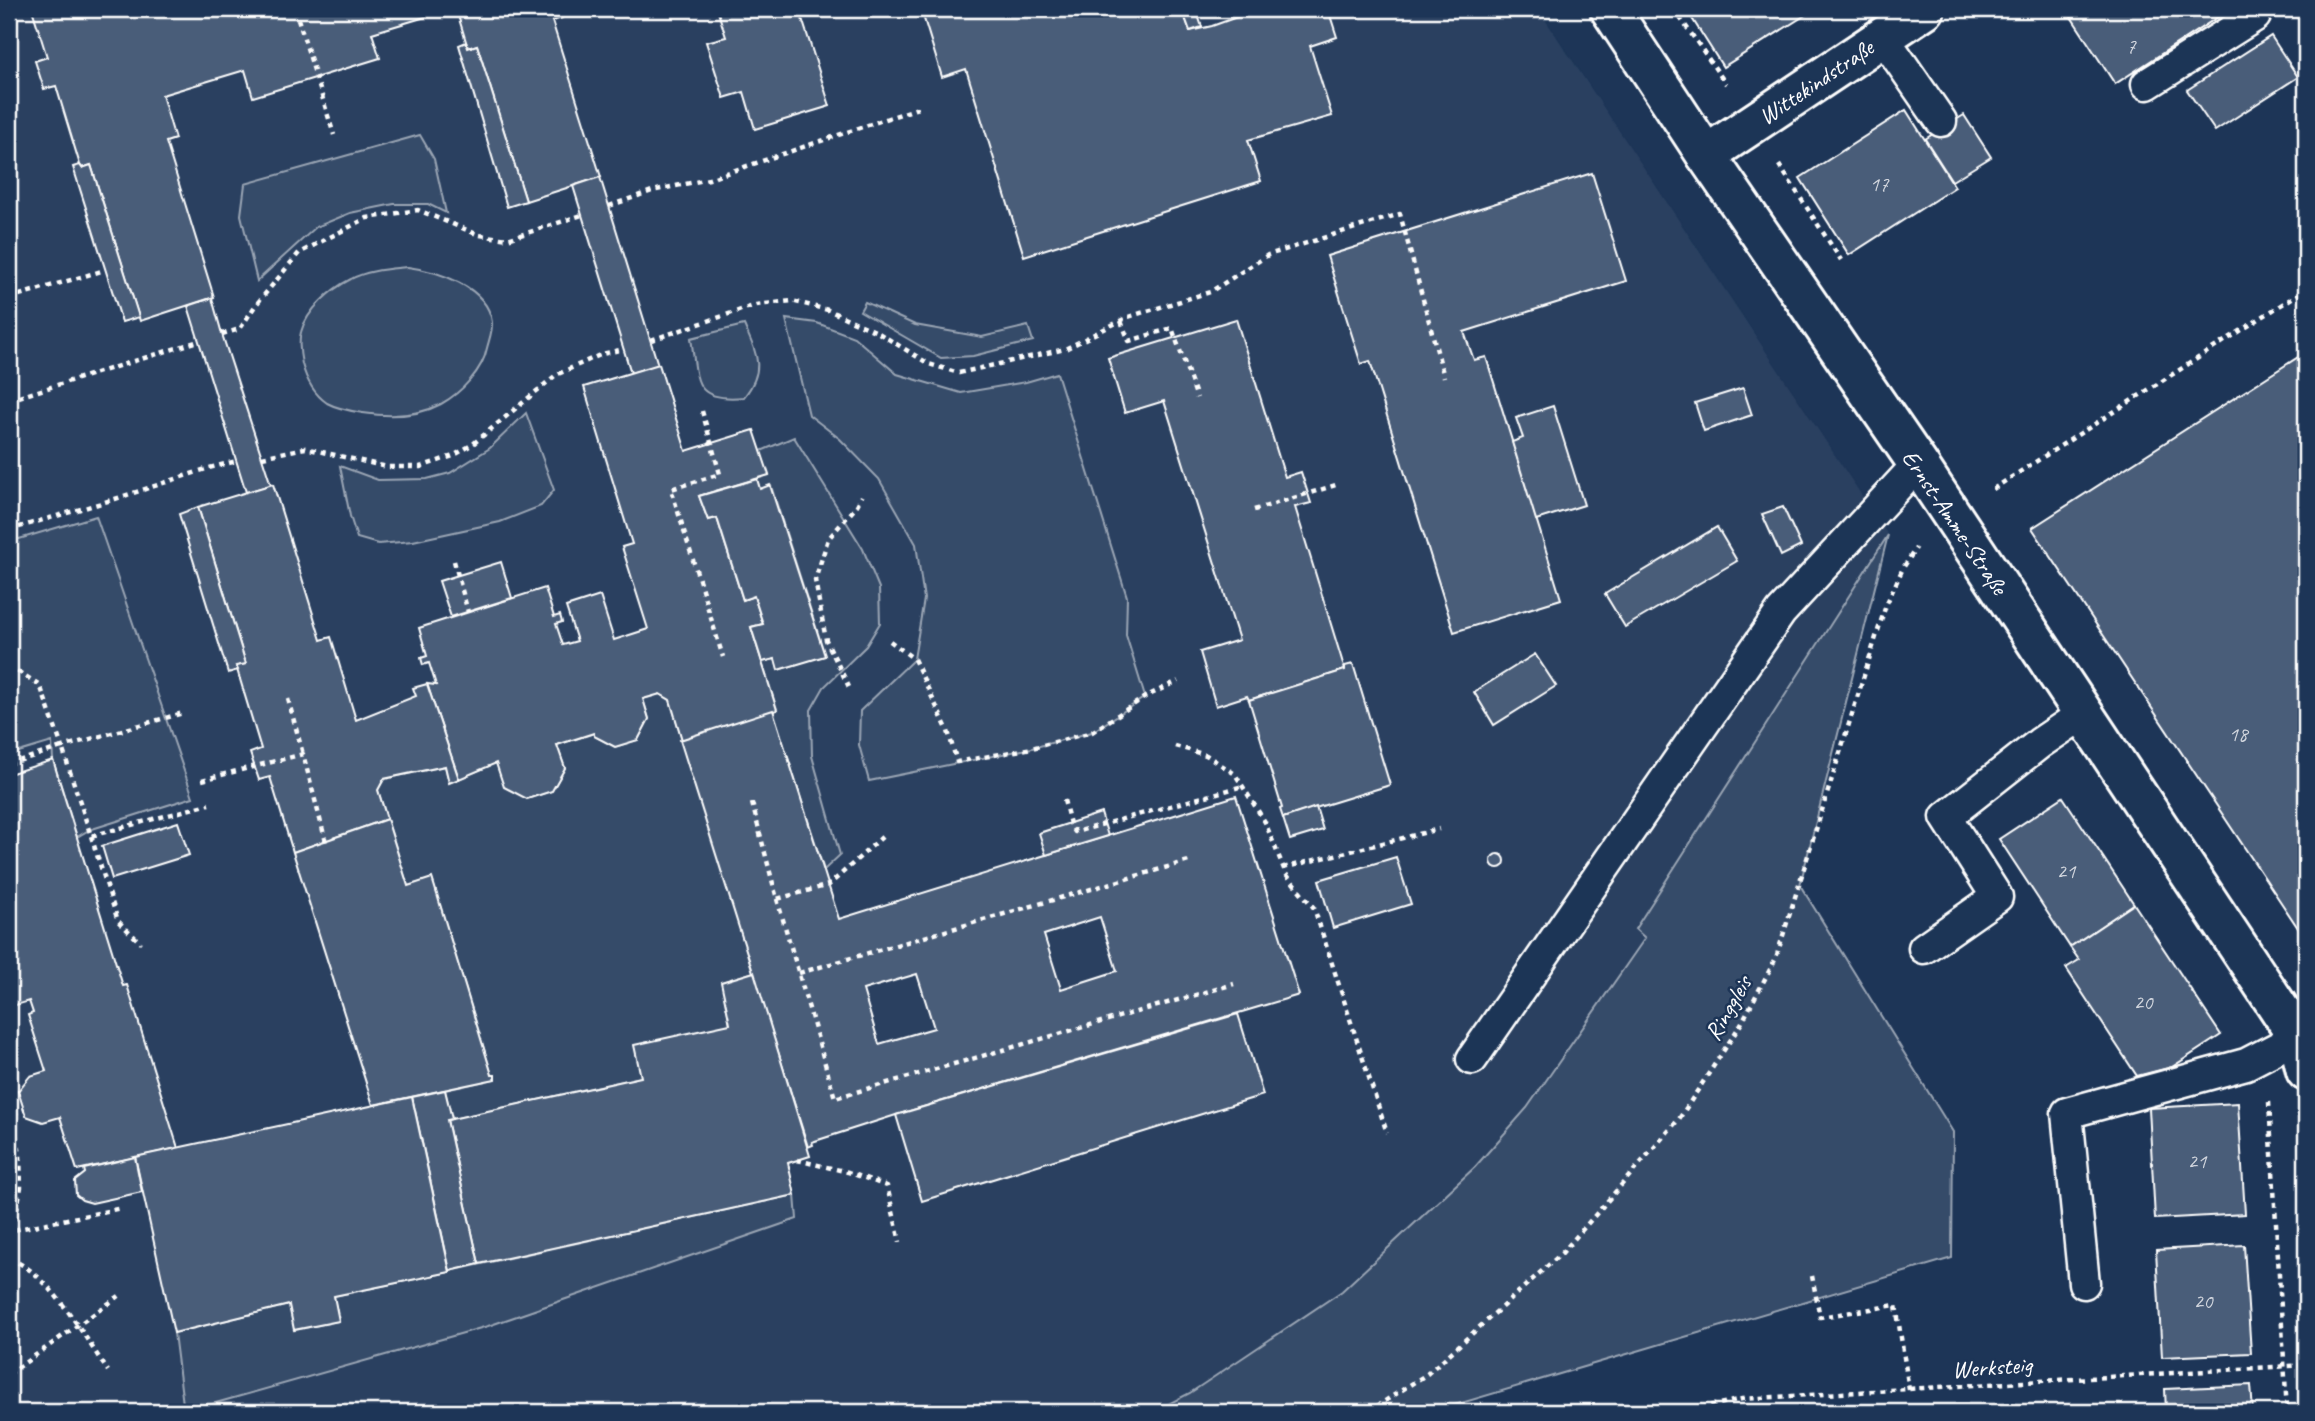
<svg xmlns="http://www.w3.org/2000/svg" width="2315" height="1421" font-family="Caveat,sans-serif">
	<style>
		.built { fill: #2a4161 }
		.green { fill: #364b69; stroke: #9aa5b4; stroke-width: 2 }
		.building { fill: #4a5d79; stroke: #fff; stroke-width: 2; fill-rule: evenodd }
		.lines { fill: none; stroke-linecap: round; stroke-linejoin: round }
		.service-casing { stroke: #fff; stroke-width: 35 }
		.minor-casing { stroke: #fff; stroke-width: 44 }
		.path { stroke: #fff; stroke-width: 4.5; stroke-dasharray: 5 5; stroke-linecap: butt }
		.service { stroke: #1d3557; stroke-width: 30 }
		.minor { stroke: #1d3557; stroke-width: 38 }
		.labels { text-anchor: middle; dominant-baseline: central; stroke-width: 5; stroke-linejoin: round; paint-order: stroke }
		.number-label { font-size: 21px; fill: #d2d6de }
		.street-label { font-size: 24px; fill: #fff; stroke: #1d3557 }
	</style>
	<rect width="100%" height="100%" fill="#1d3557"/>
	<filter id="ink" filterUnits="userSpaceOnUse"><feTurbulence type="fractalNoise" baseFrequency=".0143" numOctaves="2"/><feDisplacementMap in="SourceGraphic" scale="14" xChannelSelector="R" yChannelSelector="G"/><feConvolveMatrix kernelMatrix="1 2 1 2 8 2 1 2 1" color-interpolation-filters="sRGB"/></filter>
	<g filter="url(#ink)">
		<!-- built -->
		<path class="built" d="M9 9H1538L1888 535 1635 929 1645 937 1527 1108 1475 1167 1342 1291 1190 1393 1153 1412H9Z"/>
		<!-- green -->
		<g class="green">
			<path d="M420 135 434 159 446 213 428 204H394L350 213 316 227 257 281 241 215 245 184Z"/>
			<path d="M408 267C437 271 487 286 492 322 493 330 489 340 487 348 483 370 461 393 441 404 417 417 389 417 363 413 351 411 338 409 327 403 314 394 306 379 302 364 300 354 298 342 301 332 307 310 331 289 351 279 367 270 390 269 408 267Z"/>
			<path d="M865 302 915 325 982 337 1028 326 1033 341 973 356 941 358 860 311Z"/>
			<path d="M786 319 817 323 854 337 897 374 961 393 1026 382 1057 373 1127 597 1126 635 1145 697 1092 732 1032 748 869 781 859 745 860 711 914 659 924 599 916 544 879 479 840 439 809 415Z"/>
			<path d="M744 325C757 355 766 369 744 397 691 402 698 380 691 338Z"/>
			<path d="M526 413 554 490 541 506 500 522 413 541 378 544 357 538 350 516 340 466 378 480 427 479 450 473 490 448Z"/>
			<path d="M794 437 863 549 879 588 880 623 866 646 824 687 811 710 812 756 840 855 824 870 773 711 777 709 762 662 775 659 778 670 825 655 771 486 760 489 757 479 761 451Z"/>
			<path d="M96 516 193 797 89 830 77 837 53 760 52 742 9 755V542Z"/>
			<path d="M1888 535 1800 885 1953 1132 1952 1258 1431 1412H1153L1190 1393 1342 1291 1475 1167 1527 1108 1645 938 1635 929Z"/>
			<path d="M660 694 670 700 754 972 722 982 730 1024 641 1077 452 1119 445 1090 495 1079V1075H492L432 879 408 886 378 790 384 779 445 766 449 783 496 763 527 799 552 791 565 768 557 745 594 733V736L615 747 638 740 649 719 643 699Z"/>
			<path d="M795 1195 797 1219 488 1326 184 1412 174 1333 289 1305 295 1330 338 1321 334 1296 450 1272V1271Z"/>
		</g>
		<!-- building -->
		<g class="building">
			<path d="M32 9H452L372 33 380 58 253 97 245 70 162 95 175 139 166 142 214 297 140 321 91 165 82 168 80 165 56 86 44 89 35 61 47 57Z"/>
			<path d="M456 9H559L562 18 552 21 601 177 526 201 477 45 468 48Z"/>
			<path d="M717 9H799L830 106 755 129 744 92 724 98 706 42 726 37Z"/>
			<path d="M921 9H1182L1190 31 1212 26 1259 9H1328L1337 37 1310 46 1332 116 1248 140 1261 181 1024 256 966 69 942 77Z"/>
			<path d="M1182 9H1196L1202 27 1190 31Z"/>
			<path d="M1686 9H1815L1723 67Z"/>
			<path d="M2066 9H2230L2115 84Z"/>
			<path d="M2271 36 2298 77 2215 131 2187 90Z"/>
			<path d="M466 42 468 48 477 45 526 201 507 207 459 45Z"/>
			<path d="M1906 110 1955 187 1849 255 1800 178Z"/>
			<path d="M1964 115 1991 157 1952 181 1925 139Z"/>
			<path d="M80 165 82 168 91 165 139 317 122 322 73 167Z"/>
			<path d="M1592 173 1626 281 1464 332 1474 360 1486 357 1561 599 1454 632 1370 361 1361 364 1327 256Z"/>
			<path d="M600 177 658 365 631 373 573 186Z"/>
			<path d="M212 298 222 334 271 485 246 492 188 306Z"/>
			<path d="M1236 319 1285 477 1301 472 1311 503 1295 507 1345 670 1249 700 1247 696 1216 706 1200 652 1239 640 1164 401 1125 413 1108 358Z"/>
			<path d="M2306 352V940L2032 528Z"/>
			<path d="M659 364 686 451 754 430 769 475 699 496 708 520 717 518 743 600 754 596 763 624 751 627 777 710 682 740 670 700 660 694 643 699 649 719 638 740 615 747 594 736V733L557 745 565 768 552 791 527 799 504 787 496 763 459 779 427 684 436 685 429 663 423 665 421 658 427 656 419 628 545 588 554 617 560 615 562 622 556 624 563 645 577 641 566 607 600 596 614 640 648 629 622 547 632 544 584 387Z"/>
			<path d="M1743 388 1752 415 1704 431 1695 403Z"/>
			<path d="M1553 406 1584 505 1536 520 1512 442 1523 438 1516 418Z"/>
			<path d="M757 479 760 489 770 485 825 656 778 670 775 659 762 662 751 627 763 624 754 596 743 600 717 518 708 520 699 496Z"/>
			<path d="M273 484 321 640 331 637 356 720 416 696 413 688 427 684 459 779 449 783 445 766 384 779 378 790 387 819 293 852 270 777 259 780 250 753 261 749 236 666 246 664 198 507Z"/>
			<path d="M198 507 246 664 236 666 238 670 228 673 179 514Z"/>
			<path d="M1783 507 1801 546 1781 556 1762 514Z"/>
			<path d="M1717 527 1737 561 1625 627 1605 594Z"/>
			<path d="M501 562 512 598 451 617 439 581Z"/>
			<path d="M1535 654 1556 686 1494 725 1474 692Z"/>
			<path d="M1353 664 1390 785 1283 818 1280 809 1282 808 1249 700 1345 670V666Z"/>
			<path d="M773 710 839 919 1236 796 1299 995 896 1115 812 1142 813 1145 808 1147 680 740ZM1100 917 1117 971 1061 989 1044 935ZM917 974 934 1028 879 1044 863 990Z"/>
			<path d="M53 760 123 986 127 985 178 1148 77 1170 60 1117 43 1122 26 1116 18 1091 30 1076 46 1071 28 1015 33 1013 29 1001 9 1007V887L15 885 9 865V774Z"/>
			<path d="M2063 797 2134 904 2070 947 1999 839Z"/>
			<path d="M1316 807 1323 830 1290 840 1283 818Z"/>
			<path d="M1101 813 1108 836 1046 855 1039 833Z"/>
			<path d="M387 819 408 886 432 878 492 1075H495V1079L373 1105 293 852Z"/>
			<path d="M178 822 189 855 112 879 102 846Z"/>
			<circle cx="1498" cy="861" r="7"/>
			<path d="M1396 857 1411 904 1333 928 1319 880Z"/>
			<path d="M2134 904 2221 1035 2172 1067 2137 1076 2066 968 2079 960 2070 947Z"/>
			<path d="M754 972 810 1156 788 1163 795 1195 479 1264 447 1120 641 1077 634 1045 730 1024 721 982Z"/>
			<path d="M1238 1014 1263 1095 922 1201 896 1115Z"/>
			<path d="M445 1090 452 1119 447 1120 479 1264 450 1271 412 1097Z"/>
			<path d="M412 1097 450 1272 334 1296 339 1321 294 1330 289 1305 174 1333 135 1157Z"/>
			<path d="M2238 1103 2245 1214 2155 1219 2149 1108Z"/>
			<path d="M135 1157 142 1192 92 1203 82 1200 76 1195 75 1181 85 1173 84 1169Z"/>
			<path d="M2244 1245 2251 1353 2162 1357 2156 1250Z"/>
			<path d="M2251 1385 2253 1412H2166L2165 1389Z"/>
		</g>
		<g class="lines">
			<defs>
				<g id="service">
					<path d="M1883 37 1941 121"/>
					<path d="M2147 84 2255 16 2250 9"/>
					<path d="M1924 948 1997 897 1946 817 2040 743 2083 714"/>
					<path d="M1472 1059 1781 612 1918 464"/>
					<path d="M2084 1283 2067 1113 2246 1064 2298 1037"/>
				</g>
				<g id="minor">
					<path d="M1610 9 1706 155 1918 464 2298 1037 2306 1071"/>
					<path d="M1706 155 1925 9"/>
				</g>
			</defs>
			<!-- service casing -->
			<use href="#service" class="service-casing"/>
			<!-- minor casing -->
			<use href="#minor" class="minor-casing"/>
			<!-- path -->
			<g class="path">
				<path d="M295 9 334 135"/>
				<path d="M1674 9 1726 84"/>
				<path d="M1779 165 1841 260"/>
				<path d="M609 206 652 191 709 179 918 108"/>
				<path d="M9 298 105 270"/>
				<path d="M1121 321 1129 341 1172 328 1197 398"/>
				<path d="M222 334 240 329 255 306 299 253 367 218 418 210 479 235 508 239 582 215"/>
				<path d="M651 340 756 305 792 301 828 310 877 332 929 364 959 373 1065 349 1128 317 1210 292 1268 255 1400 214 1444 377"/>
				<path d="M9 400 199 341"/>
				<path d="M702 411 720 474 671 489 723 657"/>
				<path d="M262 457 305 448 387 467H420L453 456 473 444 556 375 602 354 624 349"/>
				<path d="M1993 489 2306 289"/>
				<path d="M1254 510 1336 485"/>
				<path d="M9 530 115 499 209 468 237 461"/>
				<path d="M454 561 468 612"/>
				<path d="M890 641 914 659 948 731 957 762 1032 748 1092 732 1145 697 1178 681"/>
				<path d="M9 666 40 685 62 747 183 713"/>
				<path d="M849 687 826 640 815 580 828 539 856 507 862 496"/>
				<path d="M288 699 303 754"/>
				<path d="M1175 746 1206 755 1235 774 1265 822 1286 874 1314 908 1387 1133"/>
				<path d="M9 764 62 747 91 836 209 804"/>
				<path d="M202 780 303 754 327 846"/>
				<path d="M1064 800 1070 824 1075 832 1243 786"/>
				<path d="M752 803 777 899 829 885 882 837"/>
				<path d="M91 836 118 921 141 943"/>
				<path d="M1283 868 1439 829"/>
				<path d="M777 899 835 1098 1234 984"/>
				<path d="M799 973 1192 860"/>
				<path d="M2269 1102 2287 1412"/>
				<path d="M797 1160 848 1172 887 1186 900 1242"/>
				<path d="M13 1230 21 1187 20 1154 11 1114 24 1110"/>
				<path d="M9 1248 13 1230 122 1208"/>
				<path d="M9 1259C48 1270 85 1338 108 1371"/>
				<path d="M1812 1276 1820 1317 1896 1305 1909 1390"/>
				<path d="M9 1374 122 1294"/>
				<path d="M1368 1412 1427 1374 1562 1253 1679 1119 1741 1024 1776 958 1886 605 1903 568 1916 548"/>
				<path d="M1681 1412 1742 1399 2306 1365"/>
			</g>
			<!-- service -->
			<use href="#service" class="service"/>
			<!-- minor -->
			<use href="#minor" class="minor"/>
		</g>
	</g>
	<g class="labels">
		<!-- number labels -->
		<g class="number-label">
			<text x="2131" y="46">7</text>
			<text x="1879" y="184">17</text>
			<text x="2238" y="734">18</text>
			<text x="2066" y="871">21</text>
			<text x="2143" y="1002">20</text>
			<text x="2197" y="1161">21</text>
			<text x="2203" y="1301">20</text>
		</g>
		<!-- street labels -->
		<g class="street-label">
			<text transform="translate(1816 82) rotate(-34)">Wittekindstraße</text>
			<text transform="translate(1955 522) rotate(56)">Ernst-Amme-Straße</text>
			<text transform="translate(1728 1008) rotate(-60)">Ringgleis</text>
			<text transform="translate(1992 1367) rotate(-4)">Werksteig</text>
		</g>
	</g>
	<!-- margin -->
	<rect width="2315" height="1421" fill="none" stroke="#1d3557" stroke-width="35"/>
	<rect x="18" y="18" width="2280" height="1386" fill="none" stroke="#fff" stroke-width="2.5" filter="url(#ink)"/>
</svg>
